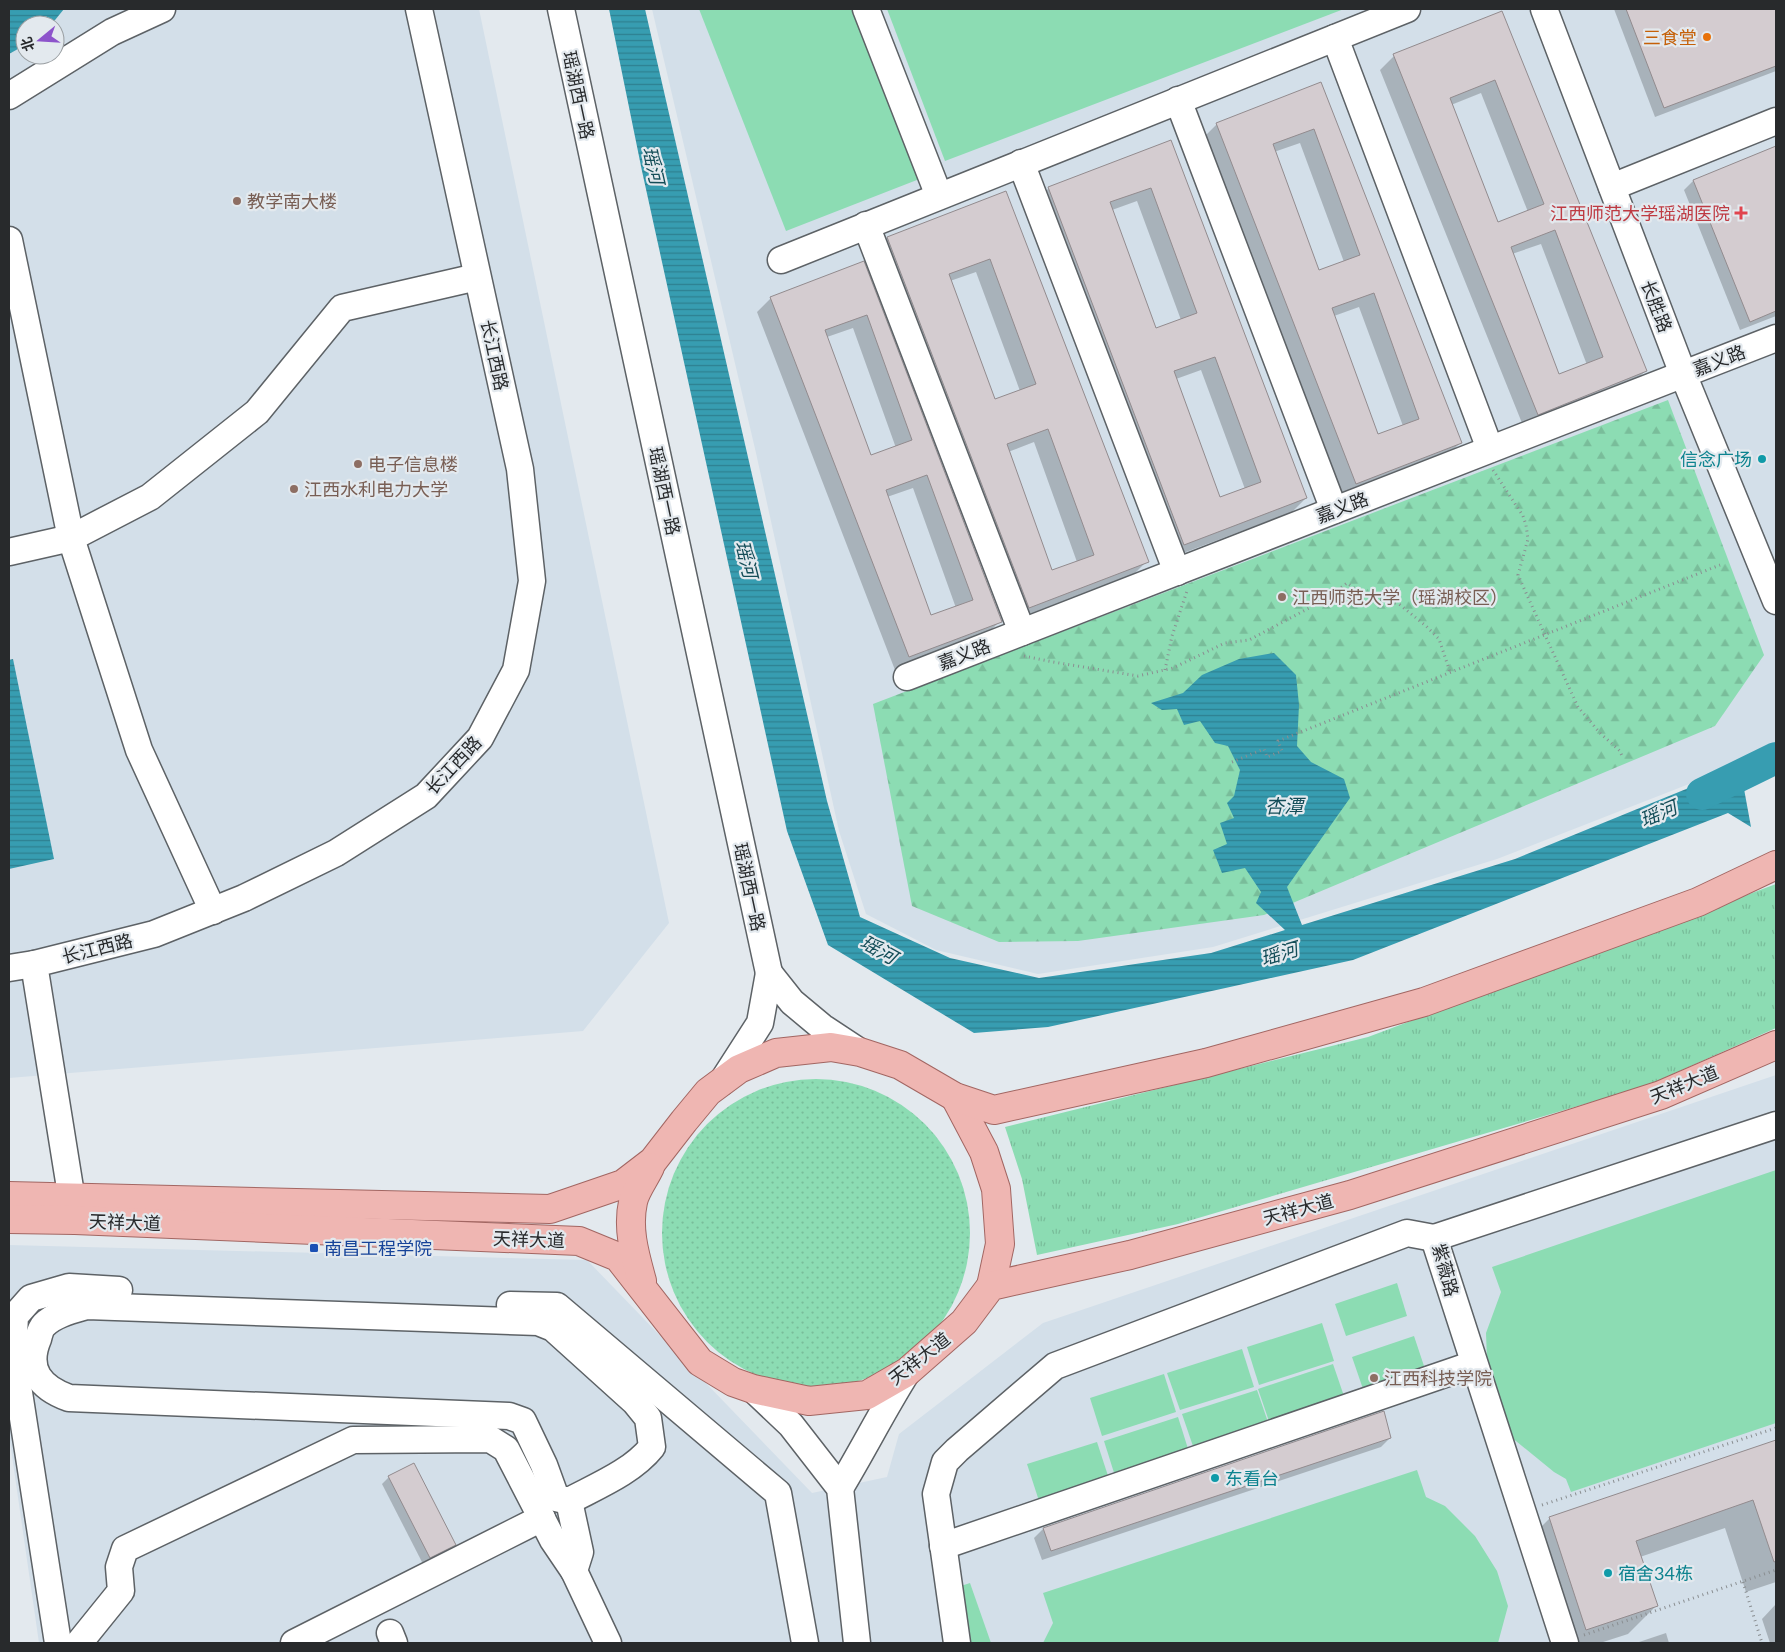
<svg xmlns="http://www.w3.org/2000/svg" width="1785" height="1652" font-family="Lato,'Noto Sans SC',sans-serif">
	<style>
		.built { fill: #d3dfe9; fill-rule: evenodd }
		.grass { fill: url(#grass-tufts) }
		.forest { fill: url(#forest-firs) }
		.park { fill: url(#park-dots) }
		.garden { fill: #8cdcb3 }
		.water { fill: url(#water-rules) }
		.shadow { fill: #0003; fill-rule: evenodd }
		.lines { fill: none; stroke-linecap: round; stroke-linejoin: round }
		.river { stroke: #379db1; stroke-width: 32 }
		.building { fill: #d4ccd0; stroke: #928b8e; fill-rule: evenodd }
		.minor-casing { stroke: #5d6266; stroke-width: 29 }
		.major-casing { stroke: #a26662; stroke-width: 30 }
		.path { stroke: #8a8e91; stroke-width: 3; stroke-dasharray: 1 4; stroke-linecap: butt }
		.minor { stroke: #fff; stroke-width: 26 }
		.major { stroke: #efb6b2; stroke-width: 28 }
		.food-dot { fill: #e8710a; stroke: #e3e9ee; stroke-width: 2 }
		.education-dot { fill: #8d6e63; stroke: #e3e9ee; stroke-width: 2 }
		.health-dot { fill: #e0444e; stroke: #e3e9ee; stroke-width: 2 }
		.culture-dot { fill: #0f9aa8; stroke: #e3e9ee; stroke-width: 2 }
		.transit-dot { fill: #1a4fb4; stroke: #e3e9ee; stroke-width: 2 }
		.labels { text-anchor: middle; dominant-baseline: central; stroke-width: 4.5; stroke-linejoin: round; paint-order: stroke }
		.food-label { font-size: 18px; fill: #c56008; stroke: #e3e9ee; text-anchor: end }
		.street-label { font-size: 18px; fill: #282a2c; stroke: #e3e9ee }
		.education-label { font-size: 18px; fill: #785e54; stroke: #e3e9ee; text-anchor: start }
		.health-label { font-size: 18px; fill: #be3a42; stroke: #e3e9ee; text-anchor: end }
		.culture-label { font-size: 18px; fill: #0d838f; stroke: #e3e9ee; text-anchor: start }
		.transit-label { font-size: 18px; fill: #164399; stroke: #e3e9ee; text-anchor: start }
		.water-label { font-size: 19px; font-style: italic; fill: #144d58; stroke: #e3e9ee }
	</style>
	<defs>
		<pattern id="grass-tufts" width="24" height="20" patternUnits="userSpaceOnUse" patternTransform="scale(1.25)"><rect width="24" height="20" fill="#8cdcb3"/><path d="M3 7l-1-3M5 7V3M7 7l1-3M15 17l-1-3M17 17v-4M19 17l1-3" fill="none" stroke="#79bd9a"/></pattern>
		<pattern id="forest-firs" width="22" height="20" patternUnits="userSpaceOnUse" patternTransform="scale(1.25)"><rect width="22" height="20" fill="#8cdcb3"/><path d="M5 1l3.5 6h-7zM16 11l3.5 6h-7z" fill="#79bd9a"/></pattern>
		<pattern id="park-dots" width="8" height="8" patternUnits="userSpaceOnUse" patternTransform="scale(1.25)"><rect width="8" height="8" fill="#8cdcb3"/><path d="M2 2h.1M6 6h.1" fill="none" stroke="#79bd9a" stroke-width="1.8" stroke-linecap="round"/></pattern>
		<pattern id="water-rules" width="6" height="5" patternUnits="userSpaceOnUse" patternTransform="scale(1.25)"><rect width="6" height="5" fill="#379db1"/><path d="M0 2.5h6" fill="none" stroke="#2e8090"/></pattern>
	</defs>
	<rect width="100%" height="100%" fill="#e3e9ee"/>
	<!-- built -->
	<g class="built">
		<path d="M9 9H479L669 923 583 1031 9 1078ZM25 25H55V55H25Z"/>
		<path d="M652 9H1776V742L1707 777 1497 859 1213 947 1038 974 936 950 866 914 839 831 756 453Z"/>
		<path d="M1776 1075V1643H39L9 1435V1245L587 1260 812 1493 887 1477 899 1434 1043 1323Z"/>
	</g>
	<!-- grass -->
	<path class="grass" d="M1776 884V1028L1646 1086 1178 1224 1037 1255 1022 1179 1005 1127 1368 1037Z"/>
	<!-- forest -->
	<path class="forest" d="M1668 400 1764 655 1715 726 1264 915 1078 941 999 942 912 906 873 704Z"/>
	<!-- park -->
	<circle class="park" cx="816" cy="1233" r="154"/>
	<!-- garden -->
	<g class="garden">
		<path d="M699 9H856L922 178 786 231Z"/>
		<path d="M887 9H1344L945 161Z"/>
		<path d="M1776 1170V1423L1571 1492 1566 1479 1554 1472 1511 1437 1487 1360 1486 1333 1501 1292 1492 1267Z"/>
		<path d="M1397 1283 1407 1316 1346 1336 1335 1304Z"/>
		<path d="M1322 1323 1334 1361 1259 1385 1247 1347Z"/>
		<path d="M1414 1336 1425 1369 1363 1389 1352 1357Z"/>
		<path d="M1242 1349 1254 1387 1180 1410 1167 1373Z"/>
		<path d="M1333 1364 1346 1402 1271 1427 1258 1389Z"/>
		<path d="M1164 1374 1176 1412 1102 1436 1090 1398Z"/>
		<path d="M1257 1390 1270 1428 1195 1452 1182 1414Z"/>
		<path d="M1178 1417 1190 1455 1116 1479 1104 1441Z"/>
		<path d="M1097 1442 1110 1482 1040 1504 1027 1464Z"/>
		<path d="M1417 1470 1426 1497 1445 1506 1475 1536 1497 1571 1508 1606 1498 1643H1043L1053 1623 1043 1593Z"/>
		<path d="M970 1583 991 1643H959L952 1589Z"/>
	</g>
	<!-- water -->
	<g class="water">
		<path d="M9 9H64L51 25H25V45L9 54Z"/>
		<path d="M609 9H645L827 801 860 917 950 958 1039 978 1211 953 1285 930 1256 903 1261 892 1245 868 1222 873 1213 850 1227 844 1220 823 1234 818 1227 803 1234 796 1240 770 1228 746 1215 743 1200 721 1184 725 1177 709 1162 710 1151 703 1183 693 1202 675 1239 659 1274 653 1296 675 1299 705 1297 746 1311 762 1344 779 1350 798 1287 887 1302 925 1515 859 1740 767 1751 827 1728 813 1353 960 1048 1027 974 1033 828 945 787 831 642 171Z"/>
		<path d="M13 659 54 859 9 869V660Z"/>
	</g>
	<!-- shadow -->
	<g class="shadow">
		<path d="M1614 9H1776V71L1655 117Z"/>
		<path d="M1501 12 1646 370 1632 385 1524 428 1380 70 1394 56ZM1481 93 1528 212 1498 223 1451 105ZM1541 244 1587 365 1559 376 1512 254Z"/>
		<path d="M1321 83 1460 443 1446 457 1342 497 1203 138 1217 124ZM1300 143 1344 262 1318 271 1274 152ZM1359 307 1403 426 1377 435 1334 316Z"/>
		<path d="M1170 142 1306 498 1292 512 1170 558 1035 202 1049 188ZM1137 201 1181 320 1155 330 1112 210ZM1201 370 1245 489 1219 499 1176 379Z"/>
		<path d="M1776 148V316L1740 330 1684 190 1693 181Z"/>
		<path d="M1005 193 1147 561 1133 575 1015 621 873 252 887 238ZM976 272 1020 391 994 401 950 281ZM1034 442 1077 562 1051 572 1008 452Z"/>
		<path d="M863 262 1000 621 986 635 895 670 757 312 771 298ZM853 328 896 448 870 457 827 337ZM913 488 956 608 930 617 887 497Z"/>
		<path d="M1390 1438 1381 1447 1042 1560 1034 1538 1043 1529Z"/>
		<path d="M1776 1442V1582L1746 1592 1725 1528 1640 1557 1656 1606 1628 1634 1600 1643H1554L1522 1546 1550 1518Z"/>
		<path d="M389 1477 454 1544 448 1551 423 1564 382 1484Z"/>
		<path d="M1776 1604V1643H1770L1762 1619Z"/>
		<path d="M1666 1633 1669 1643H1636Z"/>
	</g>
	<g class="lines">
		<!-- river -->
		<path class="river" d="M1702 794 1776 758"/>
	</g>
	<!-- building -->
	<g class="building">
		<path d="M1626 9H1776V66L1664 108Z"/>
		<path d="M1502 11 1647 371 1538 415 1393 54ZM1495 80 1544 204 1498 222 1450 98ZM1555 230 1603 357 1559 374 1511 247Z"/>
		<path d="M1321 82 1462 443 1356 484 1216 123ZM1314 129 1360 255 1319 270 1273 144ZM1374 293 1419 419 1378 434 1332 308Z"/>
		<path d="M1171 140 1307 498 1184 545 1048 187ZM1151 188 1197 313 1156 328 1110 202ZM1215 357 1261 482 1220 497 1174 371Z"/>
		<path d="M1776 146V311L1750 322 1693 180Z"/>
		<path d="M1006 191 1149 562 1029 608 887 237ZM990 259 1036 384 995 399 949 274ZM1048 429 1094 555 1052 570 1007 444Z"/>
		<path d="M864 261 1002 622 909 657 770 297ZM867 315 912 440 871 455 825 330ZM927 475 973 600 931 615 886 490Z"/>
		<path d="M1384 1411 1391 1438 1051 1551 1043 1528Z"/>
		<path d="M1776 1440V1561L1774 1562 1753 1500 1636 1541 1658 1606 1586 1630 1549 1517Z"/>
		<path d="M414 1463 456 1545 430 1558 388 1476Z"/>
	</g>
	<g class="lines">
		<defs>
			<g id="minor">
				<path d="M561 9 769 973"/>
				<path d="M866 9 939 196"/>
				<path d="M1544 9 1683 374 1776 601"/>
				<path d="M1335 38 1490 449"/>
				<path d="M9 96 112 32 162 9"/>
				<path d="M1178 100 1334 510"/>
				<path d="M1021 163 1177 572"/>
				<path d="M1612 187 1776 121"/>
				<path d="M866 225 1022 632"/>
				<path d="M9 240 71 538 139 750 213 911"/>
				<path d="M781 260 1407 9"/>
				<path d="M9 552 71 538 150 497 257 412 342 308 477 277"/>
				<path d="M907 677 1776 338"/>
				<path d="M9 968 34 964"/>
				<path d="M722 1082 760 1023 769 973 792 1002 822 1027 860 1052"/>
				<path d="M75 1219 34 964 154 934 244 898 336 853 426 796 480 738 516 670 532 581 520 469 419 9"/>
				<path d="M510 1305 557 1306 778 1493 805 1643"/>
				<path d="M87 1306 538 1322 553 1328 635 1402 648 1418 652 1447C632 1472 597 1486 569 1501L556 1498 544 1465 523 1421 509 1416 69 1398C41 1388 25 1370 38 1339 39 1335 41 1328 44 1325 55 1314 73 1310 87 1306Z"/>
				<path d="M753 1389 791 1425 840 1488 857 1643"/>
				<path d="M840 1488C863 1450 883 1410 907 1372"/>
				<path d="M569 1501 580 1552 574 1571 608 1643"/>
				<path d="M943 1546 1474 1364"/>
				<path d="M390 1633 394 1643"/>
				<path d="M58 1643 13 1354 15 1316 31 1298 69 1287 119 1290"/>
				<path d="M79 1643 121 1591 119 1567 125 1549 353 1440 490 1439 506 1449 553 1540 574 1571"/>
				<path d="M294 1643 542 1518"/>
				<path d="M957 1643 936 1494 945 1462 957 1450 1055 1366 1407 1233 1434 1238"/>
				<path d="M1565 1643 1434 1238 1776 1125"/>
			</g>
			<g id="major">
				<path d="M955 1097 984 1152 996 1189 1000 1244 991 1286"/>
				<path d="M9 1196 550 1209 623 1184 653 1161 684 1121 708 1092 739 1069 776 1053 831 1047 860 1052 900 1065 955 1097 994 1110 1206 1063 1424 1002 1698 902 1776 865"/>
				<path d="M9 1219 75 1220 579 1241 618 1257 700 1362 733 1382 753 1389 809 1401 867 1395 907 1372 964 1322 991 1286 1130 1255 1350 1195 1661 1095 1776 1045"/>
				<path d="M642 1281C635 1255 627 1229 633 1202 635 1191 645 1178 650 1167"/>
			</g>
		</defs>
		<!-- minor casing -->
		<use href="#minor" class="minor-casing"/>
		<!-- major casing -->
		<use href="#major" class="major-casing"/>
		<!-- path -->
		<g class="path">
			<path d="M1493 470 1523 516 1526 525 1528 539 1518 575 1545 635 1578 707 1600 733 1620 751 1622 756"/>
			<path d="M1024 656 1053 662 1138 676 1173 668 1225 643 1249 640 1326 599 1347 583 1365 596 1399 604 1426 626 1439 639 1450 672"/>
			<path d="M1165 670 1172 636 1187 591"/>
			<path d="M1232 762 1264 749 1267 757 1282 751 1278 741 1720 565"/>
			<path d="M1542 1505 1776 1428"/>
			<path d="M1743 1582 1762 1643"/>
			<path d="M1584 1635 1776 1570"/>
		</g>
		<!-- minor -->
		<use href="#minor" class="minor"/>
		<!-- major -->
		<use href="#major" class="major"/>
	</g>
	<!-- markers -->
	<circle class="food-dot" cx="1707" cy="37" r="5"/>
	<g class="education-dot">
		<circle cx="237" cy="201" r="5"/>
		<circle cx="358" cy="464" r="5"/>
		<circle cx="294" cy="489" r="5"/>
		<circle cx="1282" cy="597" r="5"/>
		<circle cx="1374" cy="1378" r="5"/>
	</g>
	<path class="health-dot" d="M1738.5 205.5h5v5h5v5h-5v5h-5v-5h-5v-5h5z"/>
	<g class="culture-dot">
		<circle cx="1762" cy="459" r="5"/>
		<circle cx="1215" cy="1478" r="5"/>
		<circle cx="1608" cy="1573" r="5"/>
	</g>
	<rect class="transit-dot" x="309" y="1243" width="10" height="10" rx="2.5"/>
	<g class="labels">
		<!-- food labels -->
		<g class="food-label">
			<text x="1697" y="37">三食堂</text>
		</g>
		<!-- street labels -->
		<g class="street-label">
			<text transform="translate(579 95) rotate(78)">瑶湖西一路</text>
			<text transform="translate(1657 306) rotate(69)">长胜路</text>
			<text transform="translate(495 355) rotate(78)">长江西路</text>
			<text transform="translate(1719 360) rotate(-21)">嘉义路</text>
			<text transform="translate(665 491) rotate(78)">瑶湖西一路</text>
			<text transform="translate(1342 507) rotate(-21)">嘉义路</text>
			<text transform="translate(964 654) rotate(-21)">嘉义路</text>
			<text transform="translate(453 765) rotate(-47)">长江西路</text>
			<text transform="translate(750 887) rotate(78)">瑶湖西一路</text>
			<text transform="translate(97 948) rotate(-14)">长江西路</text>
			<text transform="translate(1684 1084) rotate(-22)">天祥大道</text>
			<text transform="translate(1298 1209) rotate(-15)">天祥大道</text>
			<text transform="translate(125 1222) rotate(2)">天祥大道</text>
			<text transform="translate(529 1239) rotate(2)">天祥大道</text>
			<text transform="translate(1446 1270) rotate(75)">紫薇路</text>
			<text transform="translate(919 1358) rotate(-38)">天祥大道</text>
		</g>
		<!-- education labels -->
		<g class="education-label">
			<text x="247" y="201">教学南大楼</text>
			<text x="368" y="464">电子信息楼</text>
			<text x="304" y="489">江西水利电力大学</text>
			<text x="1292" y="597">江西师范大学（瑶湖校区）</text>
			<text x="1384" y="1378">江西科技学院</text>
		</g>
		<!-- health labels -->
		<g class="health-label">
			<text x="1730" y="213">江西师范大学瑶湖医院</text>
		</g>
		<!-- culture labels -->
		<g class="culture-label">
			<text x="1752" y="459" text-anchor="end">信念广场</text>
			<text x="1225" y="1478">东看台</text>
			<text x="1618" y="1573">宿舍34栋</text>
		</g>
		<!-- transit labels -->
		<g class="transit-label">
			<text x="324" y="1248">南昌工程学院</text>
		</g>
		<!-- water labels -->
		<g class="water-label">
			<text transform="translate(654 165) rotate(77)">瑶河</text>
			<text transform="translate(747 559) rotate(76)">瑶河</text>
			<text x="1284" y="805">杏潭</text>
			<text transform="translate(1658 813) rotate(-23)">瑶河</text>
			<text transform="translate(879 949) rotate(29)">瑶河</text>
			<text transform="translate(1279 953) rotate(-17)">瑶河</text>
		</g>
	</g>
	<!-- border -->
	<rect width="1785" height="1652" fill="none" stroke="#282a2c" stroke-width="20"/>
	<!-- north arrow -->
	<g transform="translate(40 40) rotate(252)"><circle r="24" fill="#e3e9ee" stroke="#989da0"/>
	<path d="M0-4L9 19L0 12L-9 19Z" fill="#8d54cb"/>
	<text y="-8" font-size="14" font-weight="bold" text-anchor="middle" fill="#282a2c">北</text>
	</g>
</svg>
